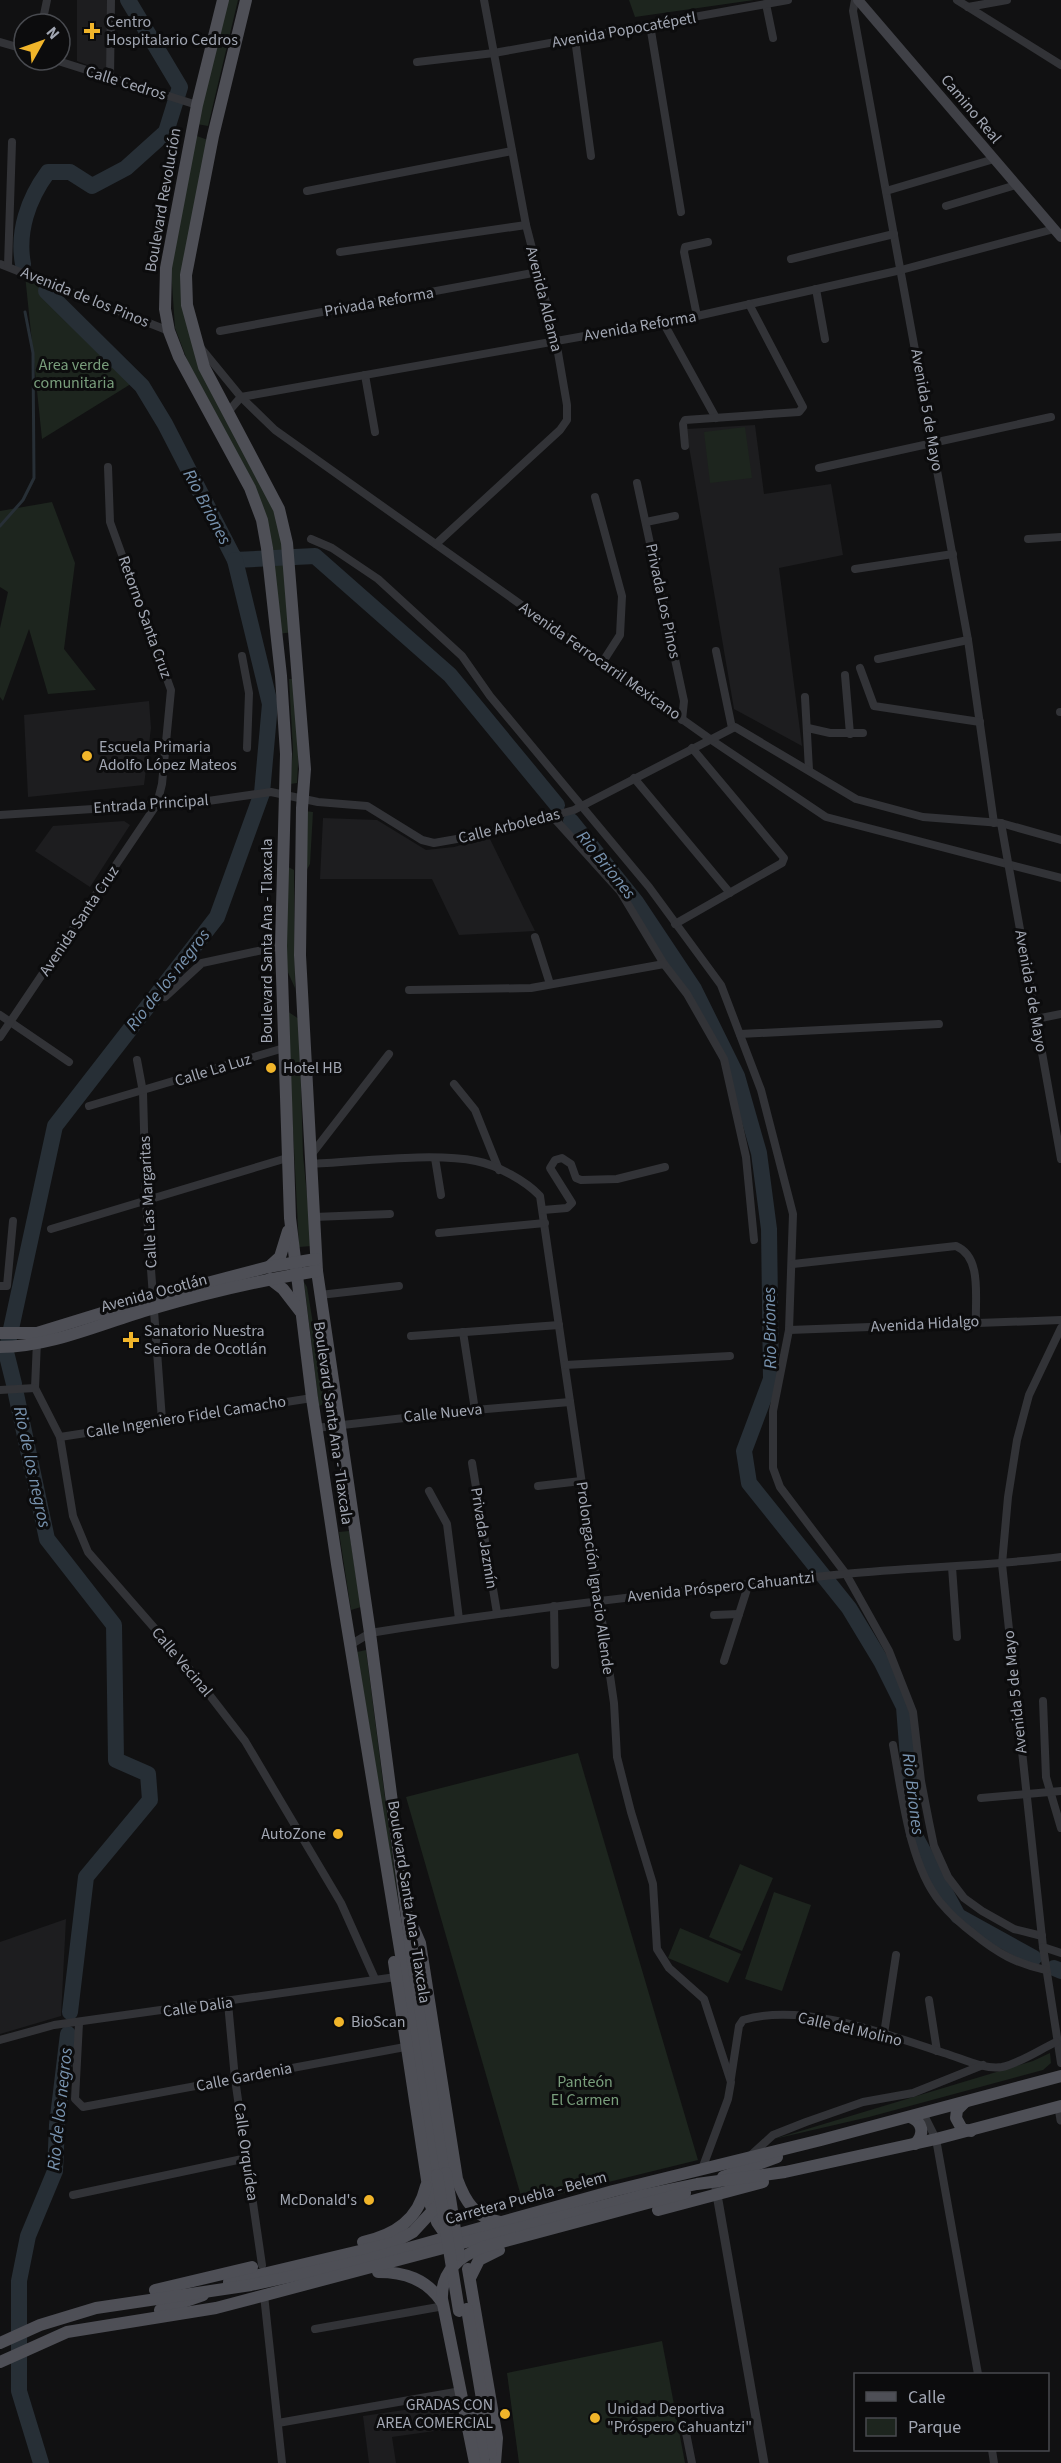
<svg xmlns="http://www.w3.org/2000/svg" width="1061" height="2463" font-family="'Source Sans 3',sans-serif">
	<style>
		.built { fill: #1d1d1f }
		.green { fill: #1d251e }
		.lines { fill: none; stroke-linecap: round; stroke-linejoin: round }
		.stream { stroke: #272f36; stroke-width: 3 }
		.river { stroke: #272f36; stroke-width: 16 }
		.minor { stroke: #323337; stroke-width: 8 }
		.tertiary { stroke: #323337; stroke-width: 9 }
		.secondary { stroke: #404147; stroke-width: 10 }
		.primary { stroke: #4e4f56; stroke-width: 12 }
		.primary-bridge { stroke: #4e4f56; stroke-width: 12 }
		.poi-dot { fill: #f1b52a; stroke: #0c0c0d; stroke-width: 2 }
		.labels { text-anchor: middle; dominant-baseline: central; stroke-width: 6; stroke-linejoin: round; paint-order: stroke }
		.poi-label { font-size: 16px; fill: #a2a7b3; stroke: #0c0c0d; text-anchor: start }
		.street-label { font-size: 16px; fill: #a2a7b3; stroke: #0c0c0d }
		.park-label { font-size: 16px; fill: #799e7c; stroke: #0c0c0d }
		.water-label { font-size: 18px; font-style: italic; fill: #7893af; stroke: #0c0c0d }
	</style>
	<rect width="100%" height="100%" fill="#111112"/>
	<!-- built -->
	<g class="built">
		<path d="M77 0H108V73L77 61Z"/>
		<path d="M755 425 764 494 831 484 843 555 779 568 802 746 734 709 686 429Z"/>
		<path d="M149 701 151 728 144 785 28 797 24 715Z"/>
		<path d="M323 818 377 820 426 850 454 847 489 837 535 931 459 935 432 879H320Z"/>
		<path d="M124 821 130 825 90 887 35 851 53 826Z"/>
		<path d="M66 1919 61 2016 0 2034V1942Z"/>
		<path d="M452 2403 456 2428 392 2437 396 2463H369L363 2416Z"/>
	</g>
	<!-- green -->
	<g class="green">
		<path d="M227 0H238L208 126 197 124Z"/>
		<path d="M629 0H754L635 17Z"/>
		<path d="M194 135 208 140 184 271 189 330 277 509 294 632 277 634 266 531 197 386 175 328 171 269Z"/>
		<path d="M25 275 33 278 134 382 42 439Z"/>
		<path d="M745 427 752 478 710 483 704 432Z"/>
		<path d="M52 502 75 563 64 649 96 690 48 694 29 629 3 701 0 697V628L8 592 0 587V511Z"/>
		<path d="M289 679H294L299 749 297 783 290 784 293 750Z"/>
		<path d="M305 811 313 812 310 864 304 875Z"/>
		<path d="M286 866 294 870 295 988 286 968Z"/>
		<path d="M287 1011 299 1019 303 1155 312 1246 299 1247Z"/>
		<path d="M304 1282 307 1287 326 1403 319 1406Z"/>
		<path d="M349 1531 361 1607 351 1610 339 1532Z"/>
		<path d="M366 1650 403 1938 357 1652Z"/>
		<path d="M578 1753 698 2160 523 2203 406 1797Z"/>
		<path d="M740 1864 773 1878 742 1951 709 1937Z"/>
		<path d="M774 1892 811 1905 782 1991 745 1979Z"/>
		<path d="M680 1928 741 1954 728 1983 668 1958Z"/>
		<path d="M1050 2053 1051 2063 1043 2070 869 2117 774 2139 1033 2061Z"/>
		<path d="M662 2341 685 2463H519L507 2373Z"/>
	</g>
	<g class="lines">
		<!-- stream -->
		<path class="stream" d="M0 526 23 500 34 478 33 353 25 312"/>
		<!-- river -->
		<g class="river">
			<path d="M23 264C17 232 28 199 48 172H70L92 186 126 168 166 132 180 87 128 0"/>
			<path d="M46 291 142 386 165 424 235 560 315 556 450 675 557 805"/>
			<path d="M571 821 636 902 694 989 737 1076 759 1153 769 1229 771 1379 744 1451 749 1483 849 1608 881 1661 904 1707 914 1834 958 1916 1034 1958"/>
			<path d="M14 1384 6 1352 55 1126 217 917 262 793 270 704 235 560"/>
			<path d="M16 1394 47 1539 114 1625 116 1760 148 1774 150 1800 86 1877 70 2012"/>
			<path d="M1054 1968 1061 1971"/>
			<path d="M41 2463 19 2391V2281L28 2236 55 2171 57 2125 68 2034"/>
		</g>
		<!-- minor -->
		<g class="minor">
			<path d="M855 0 853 11 968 640 994 823"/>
			<path d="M957 0 1061 65"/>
			<path d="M766 4 773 38"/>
			<path d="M968 7 1007 0"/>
			<path d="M42 24 47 0"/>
			<path d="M650 25 681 212"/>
			<path d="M575 39 591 156"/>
			<path d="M0 42 24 49"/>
			<path d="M55 60 197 105"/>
			<path d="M417 62 494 53 788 0"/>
			<path d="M110 79 111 0"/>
			<path d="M307 191 512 151"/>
			<path d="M886 191 994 159"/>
			<path d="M946 206 1016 185"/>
			<path d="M340 252 526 225"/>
			<path d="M791 259 894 234"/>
			<path d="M0 264 169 331"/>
			<path d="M8 266 12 142"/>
			<path d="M816 289 825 339"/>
			<path d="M697 316 684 252 685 247 708 242"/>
			<path d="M663 322 716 418"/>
			<path d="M220 331 538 272"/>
			<path d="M200 347 241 397 275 430 710 739 826 817 1061 878"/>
			<path d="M365 375 375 432"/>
			<path d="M227 413 241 397 697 316 901 270 1054 229"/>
			<path d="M685 446 683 424 685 420 799 412 803 407 749 304"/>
			<path d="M819 468 1051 417"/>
			<path d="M637 483 684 701 682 720"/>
			<path d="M595 497 622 596 620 635 602 663"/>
			<path d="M646 522 675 516"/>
			<path d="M311 539 332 548 378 579 462 656 490 696 649 887 721 985 761 1090 793 1214 789 1330 773 1411V1468L780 1487 846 1574 889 1651 913 1712 921 1781 929 1822 934 1846 948 1877 964 1898 982 1911 1014 1929 1042 1936"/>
			<path d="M1028 539 1061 537"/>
			<path d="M436 544 560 430 567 420V405L556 341 526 225 484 0"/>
			<path d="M855 569 953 554"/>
			<path d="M716 651 732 728"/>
			<path d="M242 656 249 693 247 748"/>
			<path d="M878 659 968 640"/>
			<path d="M860 668 874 706 980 722"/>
			<path d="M845 675 850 734"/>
			<path d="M805 697 809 770"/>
			<path d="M1060 712H1061"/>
			<path d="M808 728 830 733H863"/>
			<path d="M634 778 730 893"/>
			<path d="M0 815 201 802 271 792 318 802 367 806 422 840 434 843 485 834 574 810 735 727 856 799 923 817 1001 823 1061 840"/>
			<path d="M553 817 620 891 664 964 687 994 724 1059 746 1157 754 1240"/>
			<path d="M1001 823 1061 1159"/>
			<path d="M675 924 782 863 784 858 692 748"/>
			<path d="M535 937 550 984"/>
			<path d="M409 990 531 988 664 964"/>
			<path d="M165 997 202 963 281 946"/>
			<path d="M0 1015 69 1062"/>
			<path d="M1036 1019 1061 1014"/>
			<path d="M740 1034 939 1024"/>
			<path d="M0 1037 157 804 162 784 171 690 110 522 108 467"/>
			<path d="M137 1060 143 1092 146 1201 162 1420"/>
			<path d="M454 1084 475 1110 499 1170"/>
			<path d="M89 1106 284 1048"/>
			<path d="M311 1155 389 1054"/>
			<path d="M435 1158 441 1195"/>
			<path d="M310 1164C357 1162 432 1152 476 1161 497 1165 526 1181 540 1196L614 1703 617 1757 631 1812 653 1884 657 1949 669 1968 704 1999 731 2082 728 2099 702 2169"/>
			<path d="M543 1210 567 1208 572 1203 550 1168 555 1160 562 1158 571 1164 576 1178 581 1180 617 1179 665 1167"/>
			<path d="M314 1217 390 1214"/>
			<path d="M51 1229 287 1158"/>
			<path d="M439 1233 545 1223"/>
			<path d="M793 1264 956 1246C982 1257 975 1296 976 1321"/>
			<path d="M0 1286H7L13 1221"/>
			<path d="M320 1295 399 1286"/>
			<path d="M1061 1328 1029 1395 1017 1440 1008 1497 1002 1564 1043 1947 1061 2063"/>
			<path d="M789 1330 1061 1320"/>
			<path d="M463 1332 475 1410"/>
			<path d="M411 1336 559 1325"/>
			<path d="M37 1341 35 1388 60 1437 73 1516 88 1552 184 1662 245 1741 341 1903 375 1979"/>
			<path d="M565 1365 730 1356"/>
			<path d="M0 1390 35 1388"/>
			<path d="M316 1428 475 1410 570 1402"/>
			<path d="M60 1437 312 1398"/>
			<path d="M472 1463 497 1613"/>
			<path d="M538 1486 581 1481"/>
			<path d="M429 1491 447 1524 459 1619"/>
			<path d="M952 1567 957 1637"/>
			<path d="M554 1606 555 1665"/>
			<path d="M714 1615 739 1614"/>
			<path d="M350 1645 370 1633C527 1608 685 1590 844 1574 916 1567 989 1566 1061 1557"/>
			<path d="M724 1661 748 1586"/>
			<path d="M1043 1701 1046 1777 1061 1828"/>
			<path d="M893 1745C902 1793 909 1864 940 1902 950 1914 962 1925 974 1934 997 1953 1017 1964 1046 1970"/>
			<path d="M981 1798 1061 1791"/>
			<path d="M1043 1947 1061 1953"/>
			<path d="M929 2000 937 2051"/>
			<path d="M228 2003 235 2079 262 2265"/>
			<path d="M79 2023 75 2099 83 2107 405 2047"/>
			<path d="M884 2034 896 1955"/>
			<path d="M0 2040 54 2025 396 1977"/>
			<path d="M731 2078 739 2026 743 2020C804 2002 885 2034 944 2053 961 2058 984 2070 1002 2067 1020 2063 1039 2050 1056 2042"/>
			<path d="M923 2113 936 2139 978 2374"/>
			<path d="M750 2156 773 2135 806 2122 863 2102 913 2093 983 2065"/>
			<path d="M73 2195 247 2158"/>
			<path d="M264 2295 282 2463"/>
			<path d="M315 2329 444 2306"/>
			<path d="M278 2423 461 2391"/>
			<path d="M685 2428 692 2463"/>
			<path d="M992 2450 994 2463"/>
		</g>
		<!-- tertiary -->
		<g class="tertiary">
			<path d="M1059 2107 1061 2120"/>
			<path d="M716 2189 764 2463"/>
		</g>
		<!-- secondary -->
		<path class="secondary" d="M858 0 1061 237"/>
		<!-- primary -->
		<g class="primary">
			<path d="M223 0 197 105 166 268 165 309 169 331 179 357 250 488 262 520 267 548 281 676 286 754 281 946 290 1218 312 1398 337 1564 437 2175"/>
			<path d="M246 0 213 136 186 275 187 305 204 367 279 509 287 543 305 769 302 808 300 955 317 1271 370 1633 412 1956 446 2173"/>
			<path d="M269 1267 280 1257 288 1231"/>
			<path d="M270 1279 283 1289 300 1311"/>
			<path d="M0 1333H37L154 1297 268 1267 316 1259"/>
			<path d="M0 1347C51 1347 102 1323 151 1309 205 1293 261 1280 317 1271"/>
			<path d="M414 1929 420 1943 457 2179C465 2201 475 2218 500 2222"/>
			<path d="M394 1962 431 2206 437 2222 448 2238"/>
			<path d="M965 2102 957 2110 956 2118 962 2129 971 2131"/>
			<path d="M910 2117C923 2122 925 2134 915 2144"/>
			<path d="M723 2177 777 2157"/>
			<path d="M658 2210 763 2182"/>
			<path d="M363 2242C395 2235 418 2220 426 2186"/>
			<path d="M468 2269 497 2438 495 2463"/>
			<path d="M378 2272C405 2272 426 2279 442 2302"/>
			<path d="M471 2276 479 2260 499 2250"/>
			<path d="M229 2282 393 2243 413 2232 436 2207"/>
			<path d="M155 2290 252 2267"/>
			<path d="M467 2309 491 2453"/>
			<path d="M160 2310 203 2295"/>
			<path d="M0 2343 40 2325 96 2308 251 2285 366 2260 613 2191 821 2140 1061 2076"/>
			<path d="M0 2362 67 2332 216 2308 644 2195 697 2184 785 2172 936 2139 1061 2106"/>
			<path d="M475 2407 484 2463"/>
			<path d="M475 2463 442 2299C441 2272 458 2257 483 2247L685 2193"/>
		</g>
		<!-- primary-bridge -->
		<g class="primary-bridge">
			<path d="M446 2173 459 2255"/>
			<path d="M437 2175 459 2311"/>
		</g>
	</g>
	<!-- markers -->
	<g class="poi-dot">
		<path d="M89 22h6v6h6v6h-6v6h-6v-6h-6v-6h6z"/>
		<circle cx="87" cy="756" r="6"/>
		<circle cx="271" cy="1068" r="6"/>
		<path d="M128 1331h6v6h6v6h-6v6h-6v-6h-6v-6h6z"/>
		<circle cx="338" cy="1834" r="6"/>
		<circle cx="339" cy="2022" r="6"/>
		<circle cx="369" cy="2200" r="6"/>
		<circle cx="505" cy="2414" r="6"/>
		<circle cx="595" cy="2418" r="6"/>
	</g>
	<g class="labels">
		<!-- poi labels -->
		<g class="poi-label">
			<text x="106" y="22">Centro<tspan x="106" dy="18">Hospitalario Cedros</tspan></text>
			<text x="99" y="747">Escuela Primaria<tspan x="99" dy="18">Adolfo López Mateos</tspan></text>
			<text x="283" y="1068">Hotel HB</text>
			<text x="144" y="1331">Sanatorio Nuestra<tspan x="144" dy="18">Señora de Ocotlán</tspan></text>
			<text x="326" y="1834" text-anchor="end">AutoZone</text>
			<text x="351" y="2022">BioScan</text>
			<text x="357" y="2200" text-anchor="end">McDonald's</text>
			<text x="493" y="2405" text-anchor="end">GRADAS CON<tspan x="493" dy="18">AREA COMERCIAL</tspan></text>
			<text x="607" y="2409">Unidad Deportiva<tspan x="607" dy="18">"Próspero Cahuantzi"</tspan></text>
		</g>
		<!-- street labels -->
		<g class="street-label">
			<text transform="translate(624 30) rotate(-10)">Avenida Popocatépetl</text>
			<text transform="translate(126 83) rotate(17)">Calle Cedros</text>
			<text transform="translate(971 109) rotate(50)">Camino Real</text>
			<text transform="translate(163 200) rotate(-80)">Boulevard Revolución</text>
			<text transform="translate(85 297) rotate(22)">Avenida de los Pinos</text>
			<text transform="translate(544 299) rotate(76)">Avenida Aldama</text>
			<text transform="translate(379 302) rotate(-10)">Privada Reforma</text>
			<text transform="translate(640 326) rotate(-10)">Avenida Reforma</text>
			<text transform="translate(927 410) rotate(80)">Avenida 5 de Mayo</text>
			<text transform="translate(663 601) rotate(78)">Privada Los Pinos</text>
			<text transform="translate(145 617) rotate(70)">Retorno Santa Cruz</text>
			<text transform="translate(600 661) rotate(35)">Avenida Ferrocarril Mexicano</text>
			<text transform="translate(151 804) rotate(-4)">Entrada Principal</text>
			<text transform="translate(509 826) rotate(-14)">Calle Arboledas</text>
			<text transform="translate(79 921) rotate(-56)">Avenida Santa Cruz</text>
			<text transform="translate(267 941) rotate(-90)">Boulevard Santa Ana - Tlaxcala</text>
			<text transform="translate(1031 991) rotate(80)">Avenida 5 de Mayo</text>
			<text transform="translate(213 1070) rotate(-17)">Calle La Luz</text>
			<text transform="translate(148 1202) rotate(-93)">Calle Las Margaritas</text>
			<text transform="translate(154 1293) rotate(-15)">Avenida Ocotlán</text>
			<text transform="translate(925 1324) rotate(-3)">Avenida Hidalgo</text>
			<text transform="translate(443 1413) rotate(-6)">Calle Nueva</text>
			<text transform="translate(186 1417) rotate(-9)">Calle Ingeniero Fidel Camacho</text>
			<text transform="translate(333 1423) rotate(82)">Boulevard Santa Ana - Tlaxcala</text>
			<text transform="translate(484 1538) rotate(81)">Privada Jazmín</text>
			<text transform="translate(595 1578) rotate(82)">Prolongación Ignacio Allende</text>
			<text transform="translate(721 1587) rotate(-6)">Avenida Próspero Cahuantzi</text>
			<text transform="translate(182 1662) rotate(50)">Calle Vecinal</text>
			<text transform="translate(1015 1692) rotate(-96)">Avenida 5 de Mayo</text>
			<text transform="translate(409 1902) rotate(81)">Boulevard Santa Ana - Tlaxcala</text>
			<text transform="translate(198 2007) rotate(-8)">Calle Dalia</text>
			<text transform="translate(850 2029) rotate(13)">Calle del Molino</text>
			<text transform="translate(244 2077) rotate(-11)">Calle Gardenia</text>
			<text transform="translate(246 2152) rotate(82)">Calle Orquídea</text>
			<text transform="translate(526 2198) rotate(-15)">Carretera Puebla - Belem</text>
		</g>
		<!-- park labels -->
		<g class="park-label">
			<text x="74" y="365">Area verde<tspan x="74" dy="18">comunitaria</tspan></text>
			<text x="585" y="2082">Panteón<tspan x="585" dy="18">El Carmen</tspan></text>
		</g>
		<!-- water labels -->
		<g class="water-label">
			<text transform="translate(207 507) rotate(62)">Rio Briones</text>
			<text transform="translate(606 865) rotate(51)">Rio Briones</text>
			<text transform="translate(168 980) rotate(-52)">Rio de los negros</text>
			<text transform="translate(770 1328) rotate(-91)">Rio Briones</text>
			<text transform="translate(32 1467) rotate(78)">Rio de los negros</text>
			<text transform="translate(913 1794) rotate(83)">Rio Briones</text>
			<text transform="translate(60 2109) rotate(-84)">Rio de los negros</text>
		</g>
	</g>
	<!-- legend -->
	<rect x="854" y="2373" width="195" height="78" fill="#0c0c0d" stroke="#484a4f" stroke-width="1.5"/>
	<rect x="866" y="2392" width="30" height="9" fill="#4e4f56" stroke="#484a4f" stroke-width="1.5"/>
	<text x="908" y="2403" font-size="18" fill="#a2a7b3">Calle</text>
	<rect x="866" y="2418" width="30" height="18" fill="#1d251e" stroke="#484a4f" stroke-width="1.5"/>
	<text x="908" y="2433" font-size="18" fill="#a2a7b3">Parque</text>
	<!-- north arrow -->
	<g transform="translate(42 42) rotate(50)"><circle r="28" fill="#0c0c0d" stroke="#484a4f" stroke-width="1.5"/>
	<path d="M0-4.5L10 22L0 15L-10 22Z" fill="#f1b52a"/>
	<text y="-9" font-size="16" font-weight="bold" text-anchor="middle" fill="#a2a7b3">N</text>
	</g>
</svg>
